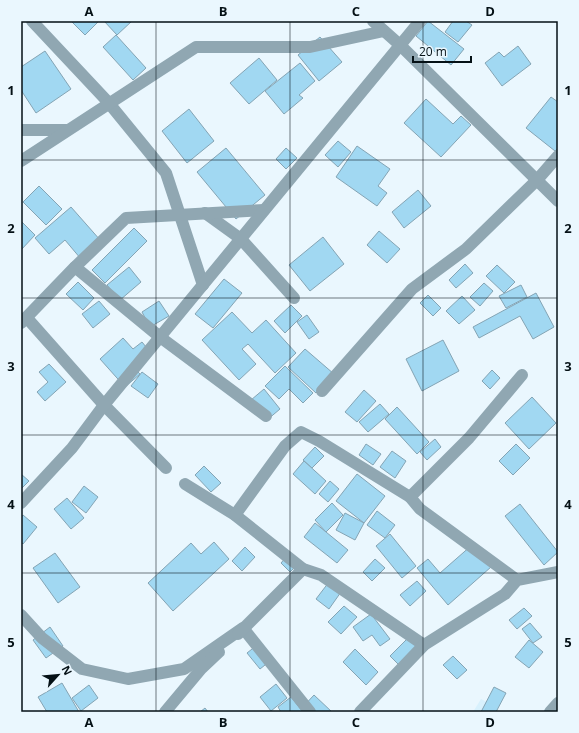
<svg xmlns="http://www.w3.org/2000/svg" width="579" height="733" font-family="'Open Sans',sans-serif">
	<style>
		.built { fill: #d8f1fd }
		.building { fill: #a1d8f2; stroke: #84a4b4 }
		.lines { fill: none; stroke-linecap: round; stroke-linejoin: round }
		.street { stroke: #90a7b2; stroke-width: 12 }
		.grid { fill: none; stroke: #051116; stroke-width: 1; stroke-opacity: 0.55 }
		.neatline { fill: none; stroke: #051116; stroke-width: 1.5 }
		.grid-label { font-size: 13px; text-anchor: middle; font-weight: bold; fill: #051116 }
	</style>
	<rect width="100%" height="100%" fill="#eaf7fe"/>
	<!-- built -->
	<path class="built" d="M481 699 495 706 491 712H473Z"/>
	<!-- building -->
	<g class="building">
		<path d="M71 21H99L85 35Z"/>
		<path d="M104 21H132L117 35Z"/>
		<path d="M428 21 464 49 451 65 416 36Z"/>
		<path d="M453 21H466L472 25 458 42 445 32Z"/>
		<path d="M116 35 146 68 133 80 103 47Z"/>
		<path d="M320 37 342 62 319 81 298 55Z"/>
		<path d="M518 46 531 64 502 86 485 63 499 52 504 57Z"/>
		<path d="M45 51 71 89 36 113 21 90V67Z"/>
		<path d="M259 58 277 80 249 104 230 83Z"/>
		<path d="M300 63 315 81 299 95 303 98 284 114 265 91Z"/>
		<path d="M551 97 558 102V148L555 151 526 128Z"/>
		<path d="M426 99 453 124 461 116 471 125 441 157 404 123Z"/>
		<path d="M189 109 214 141 187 163 162 131Z"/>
		<path d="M338 141 351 152 338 167 325 155Z"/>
		<path d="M357 146 390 169 378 186 387 193 377 206 336 177Z"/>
		<path d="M226 148 265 195 236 219 197 172Z"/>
		<path d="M286 148 297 158 286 169 276 159Z"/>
		<path d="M39 186 62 209 46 225 23 202Z"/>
		<path d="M418 190 431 206 404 228 392 212Z"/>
		<path d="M71 207 101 241 81 259 65 240 49 254 35 238Z"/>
		<path d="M21 221 35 235 21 250Z"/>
		<path d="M134 228 147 241 105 283 92 270Z"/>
		<path d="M379 231 400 249 387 263 367 245Z"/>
		<path d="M323 237 344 264 310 291 289 265Z"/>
		<path d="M465 264 473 273 456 288 449 280Z"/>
		<path d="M497 265 515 282 504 293 486 276Z"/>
		<path d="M129 267 141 282 120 300 107 285Z"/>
		<path d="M224 279 242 293 213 328 195 314Z"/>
		<path d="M78 282 94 298 83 310 66 294Z"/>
		<path d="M484 283 493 291 480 306 470 297Z"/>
		<path d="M521 285 527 297 506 308 499 296Z"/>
		<path d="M536 293 554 327 533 339 520 316 479 338 473 327Z"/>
		<path d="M428 295 441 308 433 316 420 303Z"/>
		<path d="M462 296 475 310 459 324 446 311Z"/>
		<path d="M99 301 110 314 93 328 82 314Z"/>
		<path d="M159 301 169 316 150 327 142 312Z"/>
		<path d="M291 305 302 316 285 333 274 321Z"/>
		<path d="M232 312 252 333 266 320 296 353 275 373 248 344 242 349 256 364 239 380 202 340Z"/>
		<path d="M307 315 319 332 309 339 297 322Z"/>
		<path d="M123 338 133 349 142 342 151 353 134 368 140 374 125 387 100 359Z"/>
		<path d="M443 340 459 371 422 391 406 359Z"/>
		<path d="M305 349 334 374 316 393 288 367Z"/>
		<path d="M49 364 66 382 45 401 37 392 48 382 39 372Z"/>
		<path d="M285 366 313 393 303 403 289 389 279 399 265 386Z"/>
		<path d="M492 370 500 378 490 389 482 381Z"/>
		<path d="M142 372 158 384 148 398 131 386Z"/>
		<path d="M264 389 280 409 267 420 251 400Z"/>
		<path d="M364 390 376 401 357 422 345 412Z"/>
		<path d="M532 397 556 423 529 449 505 423Z"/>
		<path d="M380 404 389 414 368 432 359 422Z"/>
		<path d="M397 407 429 442 417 454 385 419Z"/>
		<path d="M435 439 441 447 427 460 420 452Z"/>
		<path d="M366 444 381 454 373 465 359 455Z"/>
		<path d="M516 444 530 458 513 475 499 461Z"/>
		<path d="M315 447 324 456 312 468 303 460Z"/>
		<path d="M392 451 406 461 395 478 380 467Z"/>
		<path d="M304 461 326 481 315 494 293 474Z"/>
		<path d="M204 466 221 483 211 492 195 475Z"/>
		<path d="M21 474 29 481 21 489Z"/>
		<path d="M357 474 385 496 364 523 336 501Z"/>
		<path d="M330 481 339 489 328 502 319 494Z"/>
		<path d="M84 486 98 497 86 513 72 502Z"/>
		<path d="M67 498 84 518 71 529 54 509Z"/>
		<path d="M332 503 343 515 326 532 315 520Z"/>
		<path d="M520 504 558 552 544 565 505 516Z"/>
		<path d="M377 511 395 525 385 538 367 525Z"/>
		<path d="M345 513 364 523 355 540 336 530Z"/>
		<path d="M23 515 37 527 23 544 21 542V518Z"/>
		<path d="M315 523 348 550 337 563 304 537Z"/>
		<path d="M390 534 416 566 402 578 376 546Z"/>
		<path d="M214 542 229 559 173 611 148 583 191 543 201 554Z"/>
		<path d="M472 545 491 567 448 605 417 568 428 559 440 573Z"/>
		<path d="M245 547 255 557 242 571 232 561Z"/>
		<path d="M55 553 80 587 58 603 33 568Z"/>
		<path d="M288 555 298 564 290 572 281 563Z"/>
		<path d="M375 559 385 568 372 581 363 572Z"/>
		<path d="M417 581 426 591 410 606 400 595Z"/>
		<path d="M329 582 341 592 329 609 316 599Z"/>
		<path d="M344 606 357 617 341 634 328 622Z"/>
		<path d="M524 608 532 616 517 629 509 620Z"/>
		<path d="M371 614 390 639 380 646 372 635 363 641 353 627Z"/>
		<path d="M530 623 542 637 533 643 522 629Z"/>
		<path d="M50 627 63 646 46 658 33 640Z"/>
		<path d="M408 638 418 648 400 666 390 656Z"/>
		<path d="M529 640 543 652 529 668 515 657Z"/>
		<path d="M257 645 270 661 260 669 247 653Z"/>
		<path d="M355 649 378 672 366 685 343 662Z"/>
		<path d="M453 656 467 670 457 679 443 665Z"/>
		<path d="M62 683 79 712H47L38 697Z"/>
		<path d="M276 684 287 698 271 711 260 697Z"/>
		<path d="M89 685 98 698 81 711 72 698Z"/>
		<path d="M494 687 506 693 496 712H481Z"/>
		<path d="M314 695 332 712H304L301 709Z"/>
		<path d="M291 697 302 711 301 712H281L278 707Z"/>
		<path d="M205 708 208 712H200Z"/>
	</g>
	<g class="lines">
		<!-- street -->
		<g class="street">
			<path d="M32 21 108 102 166 173 203 285"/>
			<path d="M373 21 400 45 558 201"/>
			<path d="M21 130H67"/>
			<path d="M21 161 196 47H310L384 31"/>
			<path d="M205 213 241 239 294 298"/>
			<path d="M75 267 160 337 266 416"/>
			<path d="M27 318 104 405 166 468"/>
			<path d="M21 323 75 267 126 218 264 210"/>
			<path d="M322 391 412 289 466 249 537 180 558 156"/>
			<path d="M185 484 235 515 303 569 321 575 424 645"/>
			<path d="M410 497 469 438 522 375"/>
			<path d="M21 503 72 448 104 405 420 21"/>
			<path d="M235 515 285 446 301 432 319 441 410 497 420 509 517 580"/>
			<path d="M21 615 42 638 82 669 128 679 184 669 243 628 310 712"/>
			<path d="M238 634 303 569"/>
			<path d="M165 712 201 669 219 652"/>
			<path d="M360 712 424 645 505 594 517 580 558 572"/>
			<path d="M550 712 558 703"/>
		</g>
	</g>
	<!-- grid -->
	<path class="grid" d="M156 21V712M290 21V712M423 21V712M21 160H558M21 298H558M21 435H558M21 573H558"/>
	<!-- border -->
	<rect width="579" height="733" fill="none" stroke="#eaf7fe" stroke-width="44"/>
	<!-- north arrow -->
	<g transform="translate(58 675) rotate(63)" stroke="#eaf7fe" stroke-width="3" paint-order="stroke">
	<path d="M0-3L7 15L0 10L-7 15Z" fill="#051116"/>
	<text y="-6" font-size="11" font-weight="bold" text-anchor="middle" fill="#051116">N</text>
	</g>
	<!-- scale -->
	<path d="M413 56v6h58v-6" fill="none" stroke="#051116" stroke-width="2"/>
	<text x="419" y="56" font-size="12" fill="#051116" stroke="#eaf7fe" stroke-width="3" paint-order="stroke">20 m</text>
	<rect x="22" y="22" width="535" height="689" class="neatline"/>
	<g class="grid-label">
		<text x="89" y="16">A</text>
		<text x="223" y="16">B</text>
		<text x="356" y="16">C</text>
		<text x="490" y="16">D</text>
		<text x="11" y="95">1</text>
		<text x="568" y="95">1</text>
		<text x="11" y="233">2</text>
		<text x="568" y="233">2</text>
		<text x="11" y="371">3</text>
		<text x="568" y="371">3</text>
		<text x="11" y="509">4</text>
		<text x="568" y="509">4</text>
		<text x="11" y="647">5</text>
		<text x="568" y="647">5</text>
		<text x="89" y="727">A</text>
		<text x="223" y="727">B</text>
		<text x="356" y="727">C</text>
		<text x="490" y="727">D</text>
	</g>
</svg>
